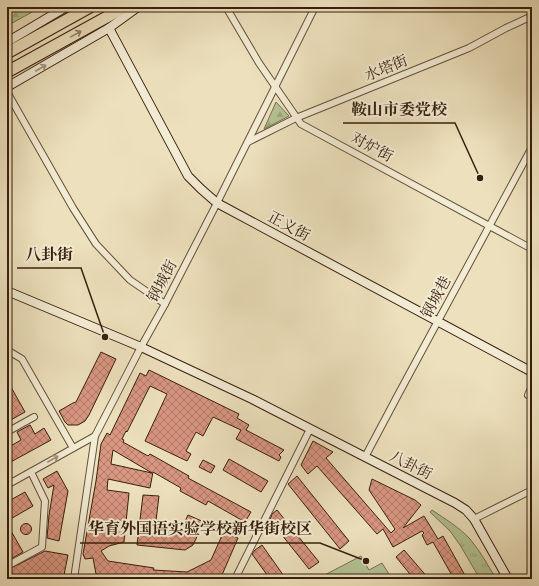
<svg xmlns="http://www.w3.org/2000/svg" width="539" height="586" font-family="Alegreya,'Noto Serif SC',serif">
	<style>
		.grass { fill: url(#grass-tufts); stroke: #767151 }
		.forest { fill: url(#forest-firs); stroke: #767151 }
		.green { fill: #b4c394; stroke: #767151 }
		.building { fill: url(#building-cross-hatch); stroke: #371f0e; fill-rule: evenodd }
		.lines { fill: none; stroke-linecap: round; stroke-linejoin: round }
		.street-casing { stroke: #64503a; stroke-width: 8 }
		.secondary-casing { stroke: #371f0e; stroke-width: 10 }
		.highway-casing { stroke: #371f0e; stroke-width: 13 }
		.street { stroke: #f3ecd4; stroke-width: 6 }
		.secondary { stroke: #f3ecd4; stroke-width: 8 }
		.highway { stroke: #ede1bd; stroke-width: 11 }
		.oneway { stroke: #928066 }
		.oneway2 { stroke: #9e907b }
		.labels { text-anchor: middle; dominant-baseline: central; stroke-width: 4; stroke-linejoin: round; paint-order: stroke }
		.street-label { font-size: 15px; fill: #371f0e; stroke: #f3ecd4 }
		.leader { fill: none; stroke: #371f0e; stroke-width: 1.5 }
		.callout-dot { fill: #371f0e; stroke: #f3ecd4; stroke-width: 1.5 }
		.callout-label { font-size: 16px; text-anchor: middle; font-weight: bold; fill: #371f0e; stroke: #f3ecd4; stroke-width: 4; stroke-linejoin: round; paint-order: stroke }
	</style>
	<defs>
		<pattern id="grass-tufts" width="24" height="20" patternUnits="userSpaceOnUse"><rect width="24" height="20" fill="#b4c394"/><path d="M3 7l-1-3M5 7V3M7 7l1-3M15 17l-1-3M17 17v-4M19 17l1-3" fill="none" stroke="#9ba77e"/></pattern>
		<pattern id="forest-firs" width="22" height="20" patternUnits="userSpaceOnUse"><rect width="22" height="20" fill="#b4c394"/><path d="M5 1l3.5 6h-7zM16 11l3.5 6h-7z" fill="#9ba77e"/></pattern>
		<pattern id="building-cross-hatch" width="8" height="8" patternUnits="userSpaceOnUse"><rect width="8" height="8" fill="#d99681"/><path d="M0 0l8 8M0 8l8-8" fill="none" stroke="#b17a68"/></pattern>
	</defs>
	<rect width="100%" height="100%" fill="#ede1bd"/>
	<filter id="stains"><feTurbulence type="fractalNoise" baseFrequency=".005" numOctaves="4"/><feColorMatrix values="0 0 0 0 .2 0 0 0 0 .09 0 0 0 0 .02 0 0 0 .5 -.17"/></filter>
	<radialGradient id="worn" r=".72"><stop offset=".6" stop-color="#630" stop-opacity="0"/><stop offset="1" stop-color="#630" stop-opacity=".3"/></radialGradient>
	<!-- grass -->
	<path class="grass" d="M432 510C445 519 459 527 470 539 480 551 488 565 496 579H480L460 545 450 531 430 512Z"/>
	<!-- forest -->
	<g class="forest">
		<path d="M7 7H41L7 26Z"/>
		<path d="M276 102 289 116 264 129Z"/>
	</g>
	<!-- green -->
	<path class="green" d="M361 556 369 570 382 563 392 579H317Z"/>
	<!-- building -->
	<g class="building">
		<path d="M101 352 116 359 89 415 85 421 78 425H68L65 422 59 411 73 403 76 402Z"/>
		<path d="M149 370 239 414 237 418 249 425 246 430 284 450 279 455 281 457 279 461 236 439 241 430 213 417 203 436 196 432 186 451 191 454 187 461 145 441 167 394 150 386 127 432 126 431 122 439 124 440 123 442 148 456 150 454 189 476 188 478 251 512 245 522 208 501 206 505 180 491 181 488 153 472 150 488 108 479 107 490 129 493 124 542 109 546 101 551 108 561 154 568 153 570 187 572 211 560 224 531 238 538 222 575 219 579H126L96 574 93 558 85 559 83 554 96 481 101 444 107 433 110 435 140 373 146 376ZM113 450 152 473 111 464Z"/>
		<path d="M7 380 25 412 9 421 7 417Z"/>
		<path d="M30 425 35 434 44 428 51 440 7 464V448L21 440 17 432Z"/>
		<path d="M313 441 333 452 326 458 391 533 395 529 369 490 372 479 415 500 421 505 403 528 424 516 438 539 443 536 467 579H454L433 542 427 545 422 535 424 533 422 531 393 547 383 529 377 534 317 466 308 474 301 465Z"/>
		<path d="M229 459 268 481 261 492 223 470Z"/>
		<path d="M203 460 215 466 211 473 199 467Z"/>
		<path d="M57 471 68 491 59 541 47 538 49 515 54 485 48 488 43 479Z"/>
		<path d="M297 476 349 541 340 549 288 484Z"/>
		<path d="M25 492 33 506 7 521V502Z"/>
		<path d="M143 495 159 496 155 529 180 532 188 515 204 522 193 545 185 550 137 545Z"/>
		<path d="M277 510 319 562 309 569 270 520 272 514Z"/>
		<circle cx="26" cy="529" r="5.5"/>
		<path d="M7 524 23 552 7 561Z"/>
		<path d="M262 545 286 579H270L252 554 255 550Z"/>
		<path d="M404 550 429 579H414L396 557Z"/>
		<path d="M45 551 68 555 64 575 57 579H7V570Z"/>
	</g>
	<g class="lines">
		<defs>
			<g id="street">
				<path d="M226 7 259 63 301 124 532 249"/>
				<path d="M7 92 73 208 96 244 130 280 165 304"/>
				<path d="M248 142 296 118 469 48 506 28 532 16"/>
				<path d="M7 350 22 359 73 448"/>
				<path d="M528 395 532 386"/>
				<path d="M7 432 34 417"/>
				<path d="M365 457 399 393 531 149"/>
				<path d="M7 485 95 436"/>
				<path d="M474 519 532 490"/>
				<path d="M7 566 42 547 45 501 31 472"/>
				<path d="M74 579 95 436 141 347 165 304 217 203 315 7"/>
				<path d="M235 579 310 429"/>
			</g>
			<g id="secondary">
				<path d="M109 28 188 176 201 189 217 203 532 372"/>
				<path d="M7 42 66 7"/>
				<path d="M7 87 109 28 138 7"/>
				<path d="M7 291 141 347 252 399 455 503 466 510 474 519 508 579"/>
			</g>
			<g id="highway">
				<path d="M7 53 90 7"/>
				<path d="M7 72 125 7"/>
			</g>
		</defs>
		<!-- street casing -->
		<use href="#street" class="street-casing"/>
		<!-- secondary casing -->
		<use href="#secondary" class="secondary-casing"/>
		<!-- highway casing -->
		<use href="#highway" class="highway-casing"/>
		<!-- street -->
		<use href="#street" class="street"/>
		<!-- secondary -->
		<use href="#secondary" class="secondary"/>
		<!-- highway -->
		<use href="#highway" class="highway"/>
	</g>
	<!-- one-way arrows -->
	<defs><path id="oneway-shaft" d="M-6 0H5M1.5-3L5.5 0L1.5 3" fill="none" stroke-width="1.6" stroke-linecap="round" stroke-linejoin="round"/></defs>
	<use class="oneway" href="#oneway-shaft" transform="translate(76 34) rotate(-29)"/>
	<g class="oneway2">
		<use href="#oneway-shaft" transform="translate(41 68) rotate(-30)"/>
		<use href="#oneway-shaft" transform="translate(53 459) rotate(-30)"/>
	</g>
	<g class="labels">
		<!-- street labels -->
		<g class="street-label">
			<text transform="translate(386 68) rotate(-22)">水塔街</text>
			<text transform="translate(372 147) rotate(28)">对炉街</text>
			<text transform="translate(289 226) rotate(28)">正义街</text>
			<text transform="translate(162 281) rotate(-62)">钢城街</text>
			<text transform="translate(436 297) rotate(-62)">钢城巷</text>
			<text transform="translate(411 465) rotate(27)">八卦街</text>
		</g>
	</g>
	<!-- callouts -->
	<path class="leader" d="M480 178L455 123H343M105 337L81 268H17M366 561L320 543H80"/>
	<g class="callout-dot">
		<circle cx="480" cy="178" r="4"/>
		<circle cx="105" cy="337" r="4"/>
		<circle cx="366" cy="561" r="4"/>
	</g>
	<g class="callout-label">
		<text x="399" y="115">鞍山市委党校</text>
		<text x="49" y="260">八卦街</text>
		<text x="200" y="534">华育外国语实验学校新华街校区</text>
	</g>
	<!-- margin -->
	<rect width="539" height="586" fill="none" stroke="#ede1bd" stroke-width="24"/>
	<rect x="8" y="8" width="523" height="570" fill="none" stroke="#371f0e" stroke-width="2"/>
	<rect x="12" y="12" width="515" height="562" fill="none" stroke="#371f0e"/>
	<rect width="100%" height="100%" filter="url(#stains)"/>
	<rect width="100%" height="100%" fill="url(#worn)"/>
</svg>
